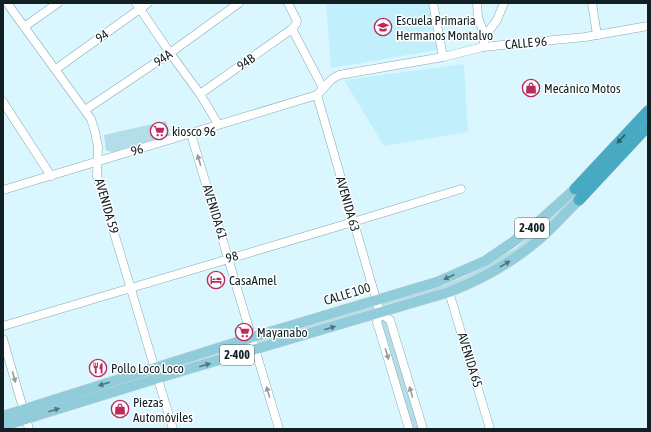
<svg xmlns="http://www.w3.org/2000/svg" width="651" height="432" font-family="'Asap Condensed',sans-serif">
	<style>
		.built { fill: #c1effc }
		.green { fill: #b2dde9 }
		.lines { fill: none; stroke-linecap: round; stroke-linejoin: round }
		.minor-casing { stroke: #86a9b2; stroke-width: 9 }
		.major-casing { stroke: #d9dbdc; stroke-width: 11 }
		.highway-casing { stroke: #d9dbdc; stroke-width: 12 }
		.minor { stroke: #fff; stroke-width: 8 }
		.major { stroke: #91ccda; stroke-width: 10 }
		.highway { stroke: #48aac2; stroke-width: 11 }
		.oneway { fill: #2a5e6b }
		.oneway2 { fill: #949b9c }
		.oneway3 { fill: #52767e }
		.labels { text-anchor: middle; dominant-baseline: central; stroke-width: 3; stroke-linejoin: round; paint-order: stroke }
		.shield { fill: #fff; stroke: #596365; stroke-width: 1 }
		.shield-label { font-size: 12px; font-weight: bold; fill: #122023 }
		.poi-label { font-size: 13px; fill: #122023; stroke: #fff; text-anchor: start }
		.street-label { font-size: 13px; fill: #122023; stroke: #fff }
	</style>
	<rect width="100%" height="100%" fill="#daf7ff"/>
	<!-- built -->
	<g class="built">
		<path d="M332 3H430L437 50 331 68 326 4Z"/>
		<path d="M464 64 468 132 384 146 344 80Z"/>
	</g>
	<!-- green -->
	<g class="green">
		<path d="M648 117V120L579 194 518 251 489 268 446 288 381 306 380 304 444 285 466 276 516 248 557 211Z"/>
		<path d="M166 121 170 135 112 152 106 150 104 135Z"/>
		<path d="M374 306 376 308 258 344 257 342Z"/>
		<path d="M382 317 387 321 420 429H412L380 322Z"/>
		<path d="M252 344V346L161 373 160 371Z"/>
	</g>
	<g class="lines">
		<defs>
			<g id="minor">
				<path d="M7 3 91 119 95 132 98 147 97 176 173 429"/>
				<path d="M136 3 170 53 200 94 218 124"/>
				<path d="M433 3 443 57"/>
				<path d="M477 3 478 18 485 36"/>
				<path d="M592 3 597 35"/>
				<path d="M24 27 58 3"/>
				<path d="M292 29 323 88"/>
				<path d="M483 47 485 36 497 20 504 3"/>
				<path d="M56 69 148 3"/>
				<path d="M200 94 292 29 296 24 297 21 288 3"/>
				<path d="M317 95 332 79 339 75 443 57 483 47 585 37 648 26"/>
				<path d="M317 95 380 313"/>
				<path d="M3 102 51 176"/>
				<path d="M85 110 170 53 239 3"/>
				<path d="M191 134 279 429"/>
				<path d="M3 190 317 95"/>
				<path d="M449 292 490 429"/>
				<path d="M3 326 353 222 461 189"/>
				<path d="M3 339 29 429"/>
				<path d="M409 429 377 322 380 313 390 320 423 429"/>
			</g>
			<g id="major">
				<path d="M3 416 253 337 437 282 485 261 513 242 536 224 575 189"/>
				<path d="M3 426 158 378 449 292C480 280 511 263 537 241 552 229 565 213 579 200"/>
			</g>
			<g id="highway">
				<path d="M575 189 648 111"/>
				<path d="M579 200 648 126"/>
			</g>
		</defs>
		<!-- minor casing -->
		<use href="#minor" class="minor-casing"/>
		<!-- major casing -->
		<use href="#major" class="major-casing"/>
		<!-- highway casing -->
		<use href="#highway" class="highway-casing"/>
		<!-- minor -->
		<use href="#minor" class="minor"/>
		<!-- major -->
		<use href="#major" class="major"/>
		<!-- highway -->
		<use href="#highway" class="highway"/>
	</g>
	<!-- one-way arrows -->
	<defs><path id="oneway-solid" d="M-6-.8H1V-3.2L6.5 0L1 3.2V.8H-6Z"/></defs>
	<use class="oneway" href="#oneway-solid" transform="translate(621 139) rotate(133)"/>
	<g class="oneway2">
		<use href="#oneway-solid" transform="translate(199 160) rotate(-107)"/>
		<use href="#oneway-solid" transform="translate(387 354) rotate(73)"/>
		<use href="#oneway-solid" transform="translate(14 377) rotate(74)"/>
		<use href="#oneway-solid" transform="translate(268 392) rotate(-107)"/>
		<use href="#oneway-solid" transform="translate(411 392) rotate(-107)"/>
	</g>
	<g class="oneway3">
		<use href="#oneway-solid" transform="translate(505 264) rotate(-30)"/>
		<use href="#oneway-solid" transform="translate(449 277) rotate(156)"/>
		<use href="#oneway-solid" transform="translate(330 328) rotate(-17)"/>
		<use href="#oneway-solid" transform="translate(205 365) rotate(-16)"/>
		<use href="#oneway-solid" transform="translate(104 384) rotate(163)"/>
		<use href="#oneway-solid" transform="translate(54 410) rotate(-17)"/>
	</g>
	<!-- icons -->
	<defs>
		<symbol id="school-ring" viewBox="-11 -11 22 22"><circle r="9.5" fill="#fff" stroke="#ba2b5b" stroke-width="1.5"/><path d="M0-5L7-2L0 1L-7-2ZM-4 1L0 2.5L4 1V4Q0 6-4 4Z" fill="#ba2b5b"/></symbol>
		<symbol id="shop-ring" viewBox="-11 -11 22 22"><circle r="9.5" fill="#fff" stroke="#ba2b5b" stroke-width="1.5"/><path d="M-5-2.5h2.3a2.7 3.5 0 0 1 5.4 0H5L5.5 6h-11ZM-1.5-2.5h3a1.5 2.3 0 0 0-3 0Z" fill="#ba2b5b"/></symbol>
		<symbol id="supermarket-ring" viewBox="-11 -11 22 22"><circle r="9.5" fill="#fff" stroke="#ba2b5b" stroke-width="1.5"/><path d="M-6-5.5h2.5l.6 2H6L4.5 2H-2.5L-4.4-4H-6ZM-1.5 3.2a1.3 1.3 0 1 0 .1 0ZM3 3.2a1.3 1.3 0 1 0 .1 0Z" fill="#ba2b5b"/></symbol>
		<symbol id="hotel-ring" viewBox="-11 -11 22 22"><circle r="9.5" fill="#fff" stroke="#ba2b5b" stroke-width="1.5"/><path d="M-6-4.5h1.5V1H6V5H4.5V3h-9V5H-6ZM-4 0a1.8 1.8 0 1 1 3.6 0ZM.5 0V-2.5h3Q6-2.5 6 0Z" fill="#ba2b5b"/></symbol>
		<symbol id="restaurant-ring" viewBox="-11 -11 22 22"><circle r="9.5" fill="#fff" stroke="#ba2b5b" stroke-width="1.5"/><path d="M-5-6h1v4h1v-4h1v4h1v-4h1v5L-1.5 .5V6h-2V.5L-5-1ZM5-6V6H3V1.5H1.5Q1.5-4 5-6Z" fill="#ba2b5b"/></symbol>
	</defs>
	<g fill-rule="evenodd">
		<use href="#school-ring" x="373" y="17" width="20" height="20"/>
		<use href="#shop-ring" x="521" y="78" width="20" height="20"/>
		<use href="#supermarket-ring" x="149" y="121" width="20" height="20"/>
		<use href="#hotel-ring" x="206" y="270" width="20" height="20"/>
		<use href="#supermarket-ring" x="234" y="322" width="20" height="20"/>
		<use href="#restaurant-ring" x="88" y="358" width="20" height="20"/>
		<use href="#shop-ring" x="110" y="399" width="20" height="20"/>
	</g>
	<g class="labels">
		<!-- shield labels -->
		<g class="shield">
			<rect x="515" y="218" width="34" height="20" rx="3"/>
			<rect x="220" y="345" width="34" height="20" rx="3"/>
		</g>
		<g class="shield-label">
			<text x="532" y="228">2-400</text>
			<text x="237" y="355">2-400</text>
		</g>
		<!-- poi labels -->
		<g class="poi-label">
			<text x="396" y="20">Escuela Primaria<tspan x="396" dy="15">Hermanos Montalvo</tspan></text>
			<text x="544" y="88">Mecánico Motos</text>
			<text x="172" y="131">kiosco 96</text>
			<text x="229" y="280">CasaAmel</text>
			<text x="257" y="332">Mayanabo</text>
			<text x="111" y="368">Pollo Loco Loco</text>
			<text x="133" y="402">Piezas<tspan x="133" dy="15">Automóviles</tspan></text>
		</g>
		<!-- street labels -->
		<g class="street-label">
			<text transform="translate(102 36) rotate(-36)">94</text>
			<text transform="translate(526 43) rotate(-5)">CALLE 96</text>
			<text transform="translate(163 58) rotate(-34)">94A</text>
			<text transform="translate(246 62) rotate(-35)">94B</text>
			<text transform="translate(137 150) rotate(-17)">96</text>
			<text transform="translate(348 204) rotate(74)">AVENIDA 63</text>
			<text transform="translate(107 206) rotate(74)">AVENIDA 59</text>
			<text transform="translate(215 212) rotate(73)">AVENIDA 61</text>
			<text transform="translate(232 257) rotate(-16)">98</text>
			<text transform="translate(347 294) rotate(-17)">CALLE 100</text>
			<text transform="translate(470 360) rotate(73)">AVENIDA 65</text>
		</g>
	</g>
	<!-- border -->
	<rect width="651" height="432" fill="none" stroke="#122023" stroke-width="8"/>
</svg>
